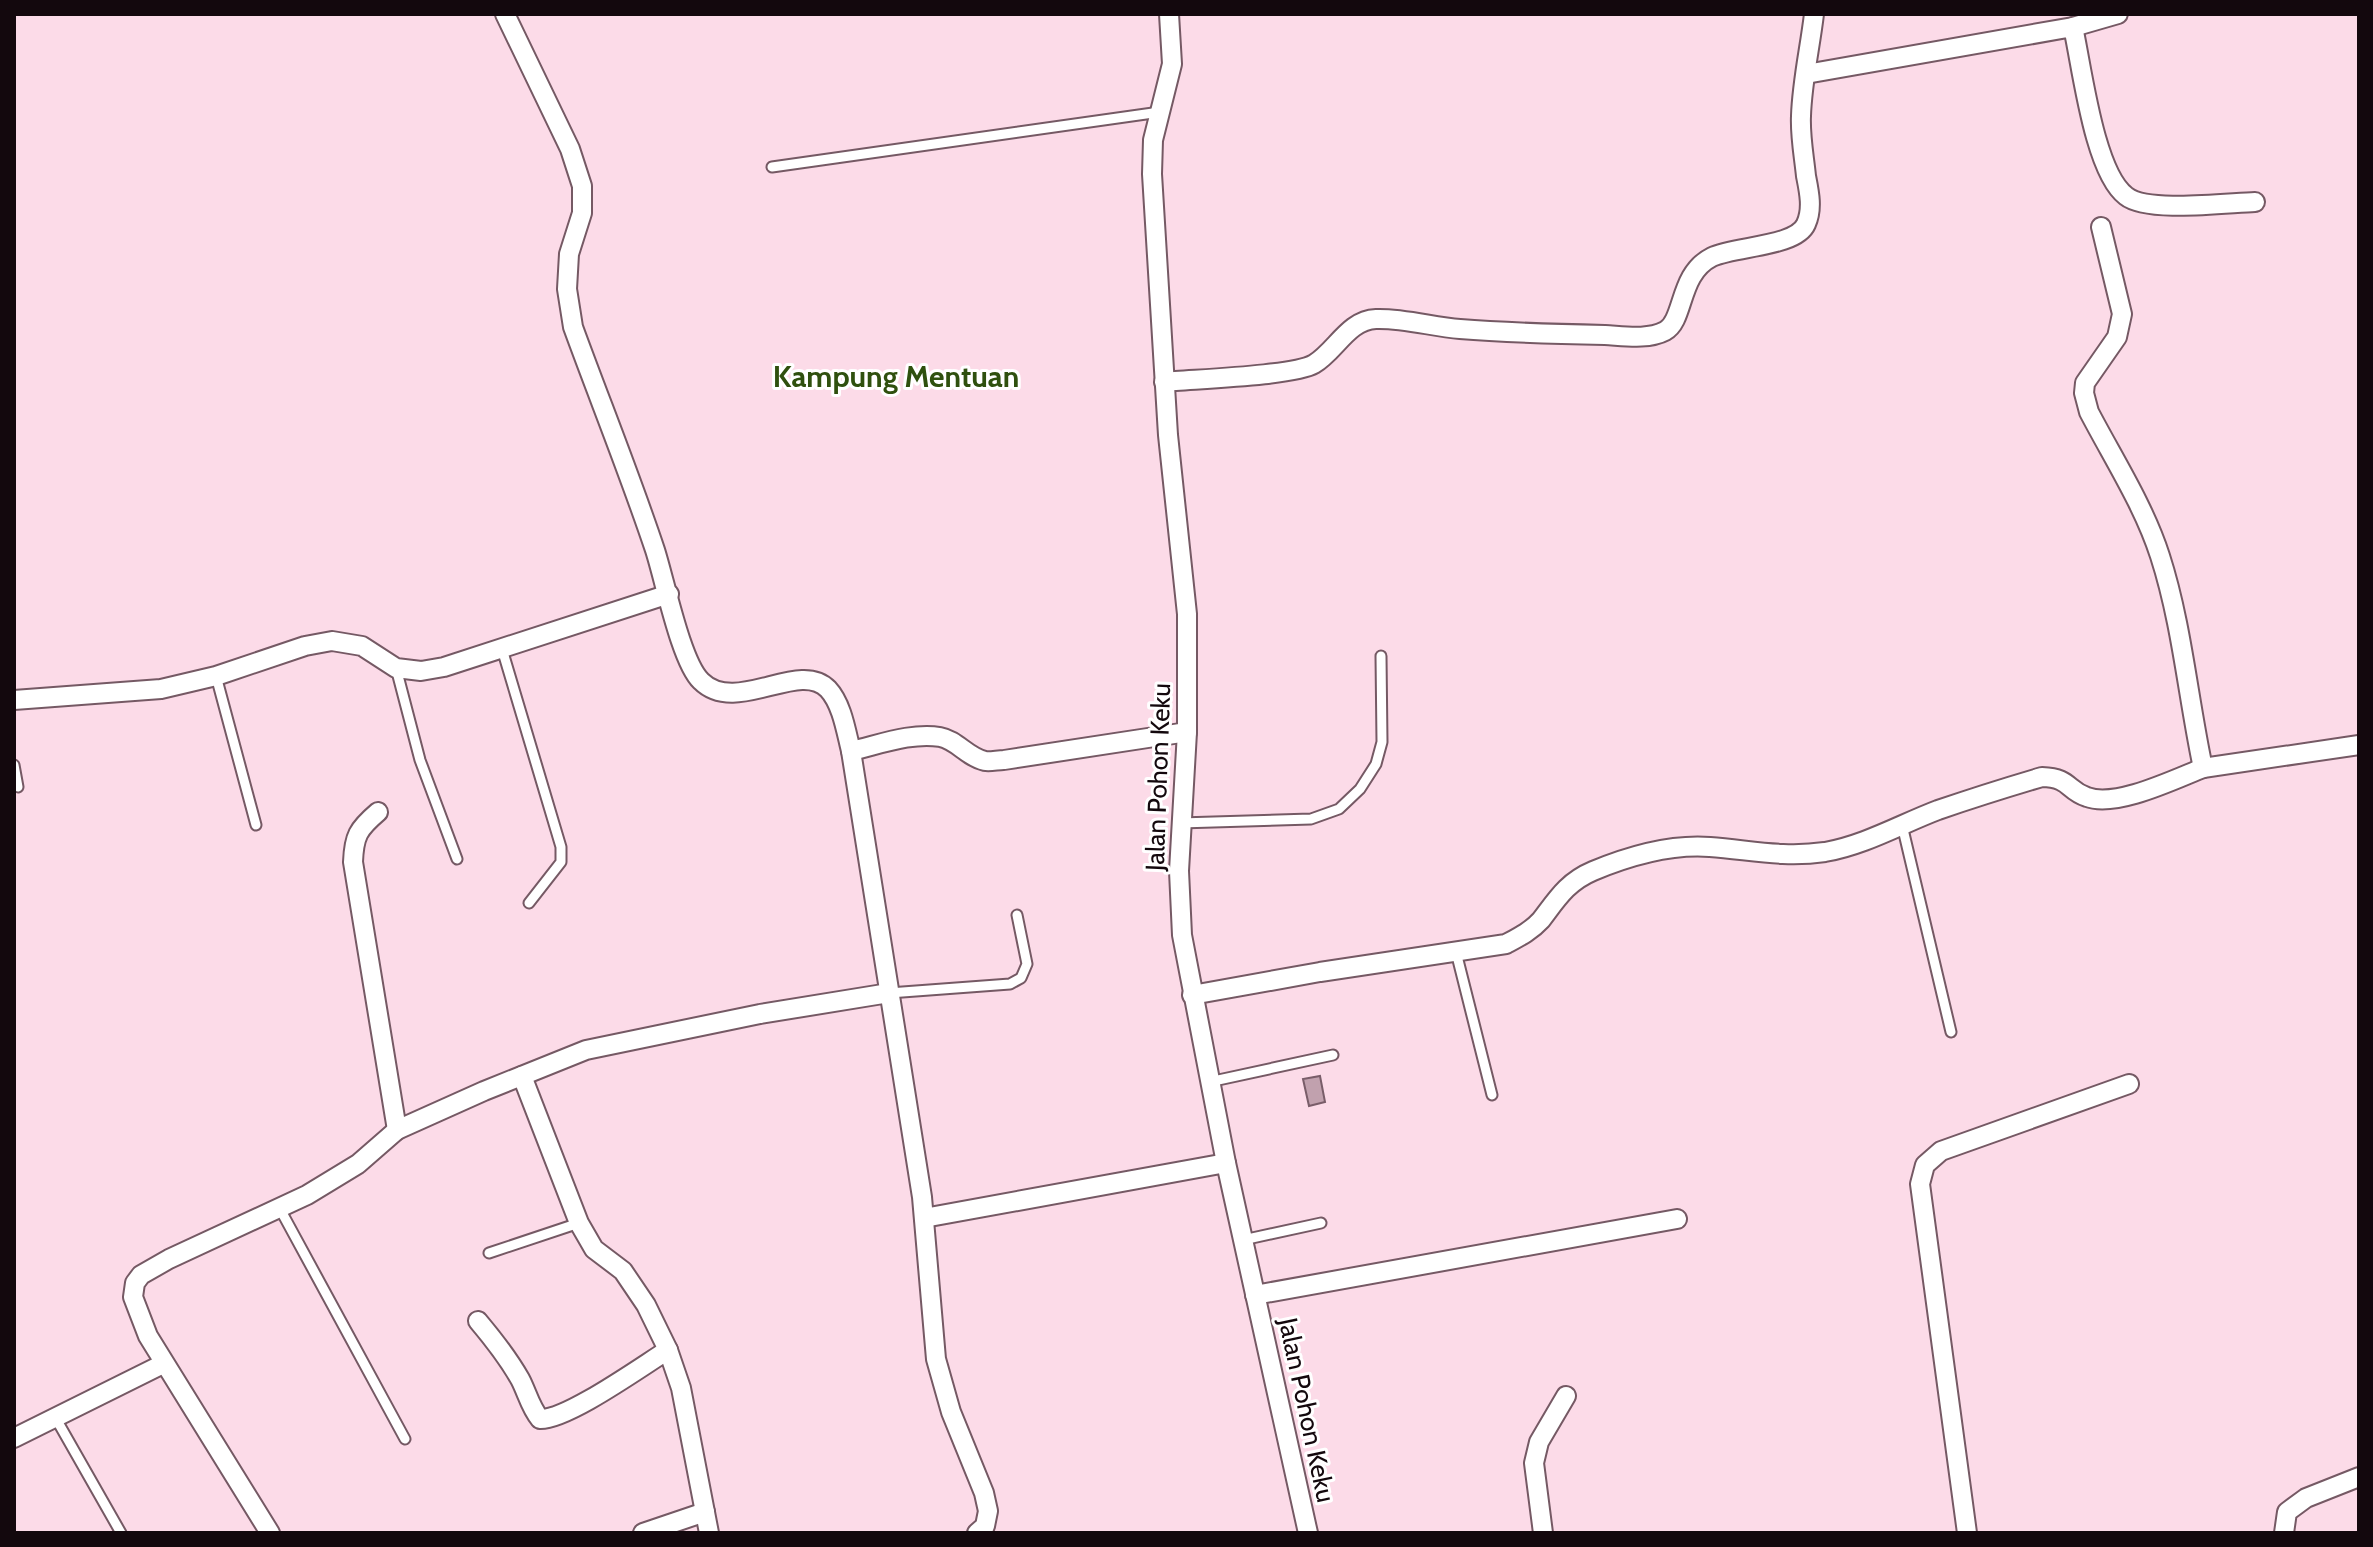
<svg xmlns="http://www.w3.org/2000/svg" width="2373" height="1547" font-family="Cabin,sans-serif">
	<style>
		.building { fill: #c1a1ae; stroke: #795d69; stroke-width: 2 }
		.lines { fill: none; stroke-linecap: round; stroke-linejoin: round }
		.lane-casing { stroke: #755964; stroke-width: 13 }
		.street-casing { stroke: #755964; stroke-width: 22 }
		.lane { stroke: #fff; stroke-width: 9 }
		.street { stroke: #fff; stroke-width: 18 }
		.labels { text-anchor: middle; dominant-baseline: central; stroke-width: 6; stroke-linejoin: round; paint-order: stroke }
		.street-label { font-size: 26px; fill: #13080d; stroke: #fff }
		.quarter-label { font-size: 30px; font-weight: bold; fill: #2f500e; stroke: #fff }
	</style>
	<rect width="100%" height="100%" fill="#fcdbe8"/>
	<!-- building -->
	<path class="building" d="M1320 1076 1325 1102 1309 1106 1303 1079Z"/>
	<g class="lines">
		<defs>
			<g id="lane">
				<path d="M772 167 1160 112"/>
				<path d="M502 649 561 847V862L529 903"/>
				<path d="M396 668 420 760 457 859"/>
				<path d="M216 676 256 825"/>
				<path d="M14 765 18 787"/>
				<path d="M1180 823 1311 819 1339 809 1360 789 1376 764 1382 742 1381 656"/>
				<path d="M1902 825 1951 1032"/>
				<path d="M1456 952 1492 1095"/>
				<path d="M889 993 1010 984 1021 978 1027 964 1017 915"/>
				<path d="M1209 1082 1333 1055"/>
				<path d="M280 1209 405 1439"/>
				<path d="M1243 1240 1321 1223"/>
				<path d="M489 1253 579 1223"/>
				<path d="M55 1417 121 1533"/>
			</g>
			<g id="street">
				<path d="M505 14 570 149 582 186V213L569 254 567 289 573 327C600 401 630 475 655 550 665 581 681 662 701 681 736 716 799 659 828 689 842 704 846 731 851 751L922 1197 936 1359 951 1412 984 1493 988 1511 985 1526 977 1533"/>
				<path d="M1169 14 1172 64 1153 140 1152 174 1168 435 1187 614V732L1179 871 1182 935 1226 1163 1308 1533"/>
				<path d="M2073 27 2118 14"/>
				<path d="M1806 74 2073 27C2082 67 2094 172 2126 196 2147 213 2226 203 2255 202"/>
				<path d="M2101 227 2122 314 2117 337 2085 383 2084 393 2089 412C2113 458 2144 506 2160 556 2182 624 2188 698 2203 768L2359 745"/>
				<path d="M1164 382C1195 379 1293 376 1314 364 1336 351 1348 320 1376 319 1404 318 1433 327 1460 329 1509 333 1557 334 1605 335 1624 336 1648 340 1665 331 1685 320 1678 274 1712 257 1735 246 1796 247 1806 224 1813 209 1809 191 1806 176 1804 156 1800 136 1801 116 1802 82 1810 48 1814 14"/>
				<path d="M14 700 161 689 216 676 305 646 332 641 362 646 396 668 421 671 444 667 669 594"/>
				<path d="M851 751C878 745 912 732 940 737 957 740 967 757 985 761 990 762 998 760 1004 760L1187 732"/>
				<path d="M378 812C358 829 354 836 353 862L397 1130"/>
				<path d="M1192 995 1320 972 1506 944C1519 937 1531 931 1541 920 1557 899 1567 882 1593 871 1629 856 1671 844 1710 847 1751 850 1783 858 1825 852 1865 845 1901 824 1938 810 1973 798 2008 787 2042 777 2071 778 2066 790 2087 797 2116 808 2175 779 2203 768"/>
				<path d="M522 1076 579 1223 594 1249 623 1271 646 1305 668 1350 681 1388 709 1533"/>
				<path d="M924 1218 1226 1163"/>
				<path d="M1255 1295 1677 1219"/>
				<path d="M478 1321C494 1340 508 1358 520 1379 527 1392 530 1407 540 1419 567 1420 642 1366 668 1350"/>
				<path d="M14 1438 163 1364"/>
				<path d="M270 1533 148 1336 133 1297 135 1283 141 1275 169 1259 307 1195 358 1164 397 1130 484 1091 586 1050 760 1014 889 993"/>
				<path d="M643 1533 705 1512"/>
				<path d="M1543 1533 1534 1463 1539 1442 1566 1396"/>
				<path d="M1967 1533 1920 1184 1925 1165 1941 1151 2129 1084"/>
				<path d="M2284 1533 2287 1512 2306 1498 2359 1477"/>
			</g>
		</defs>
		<!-- lane casing -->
		<use href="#lane" class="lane-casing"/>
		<!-- street casing -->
		<use href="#street" class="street-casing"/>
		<!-- lane -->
		<use href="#lane" class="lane"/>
		<!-- street -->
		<use href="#street" class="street"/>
	</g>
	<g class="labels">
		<!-- street labels -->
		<g class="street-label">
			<text transform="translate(1158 777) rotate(-88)">Jalan Pohon Keku</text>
			<text transform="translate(1307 1410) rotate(78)">Jalan Pohon Keku</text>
		</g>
		<!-- quarter labels -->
		<g class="quarter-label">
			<text x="896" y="376">Kampung Mentuan</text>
		</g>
	</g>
	<!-- border -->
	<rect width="2373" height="1547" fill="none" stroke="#13080d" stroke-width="32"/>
</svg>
